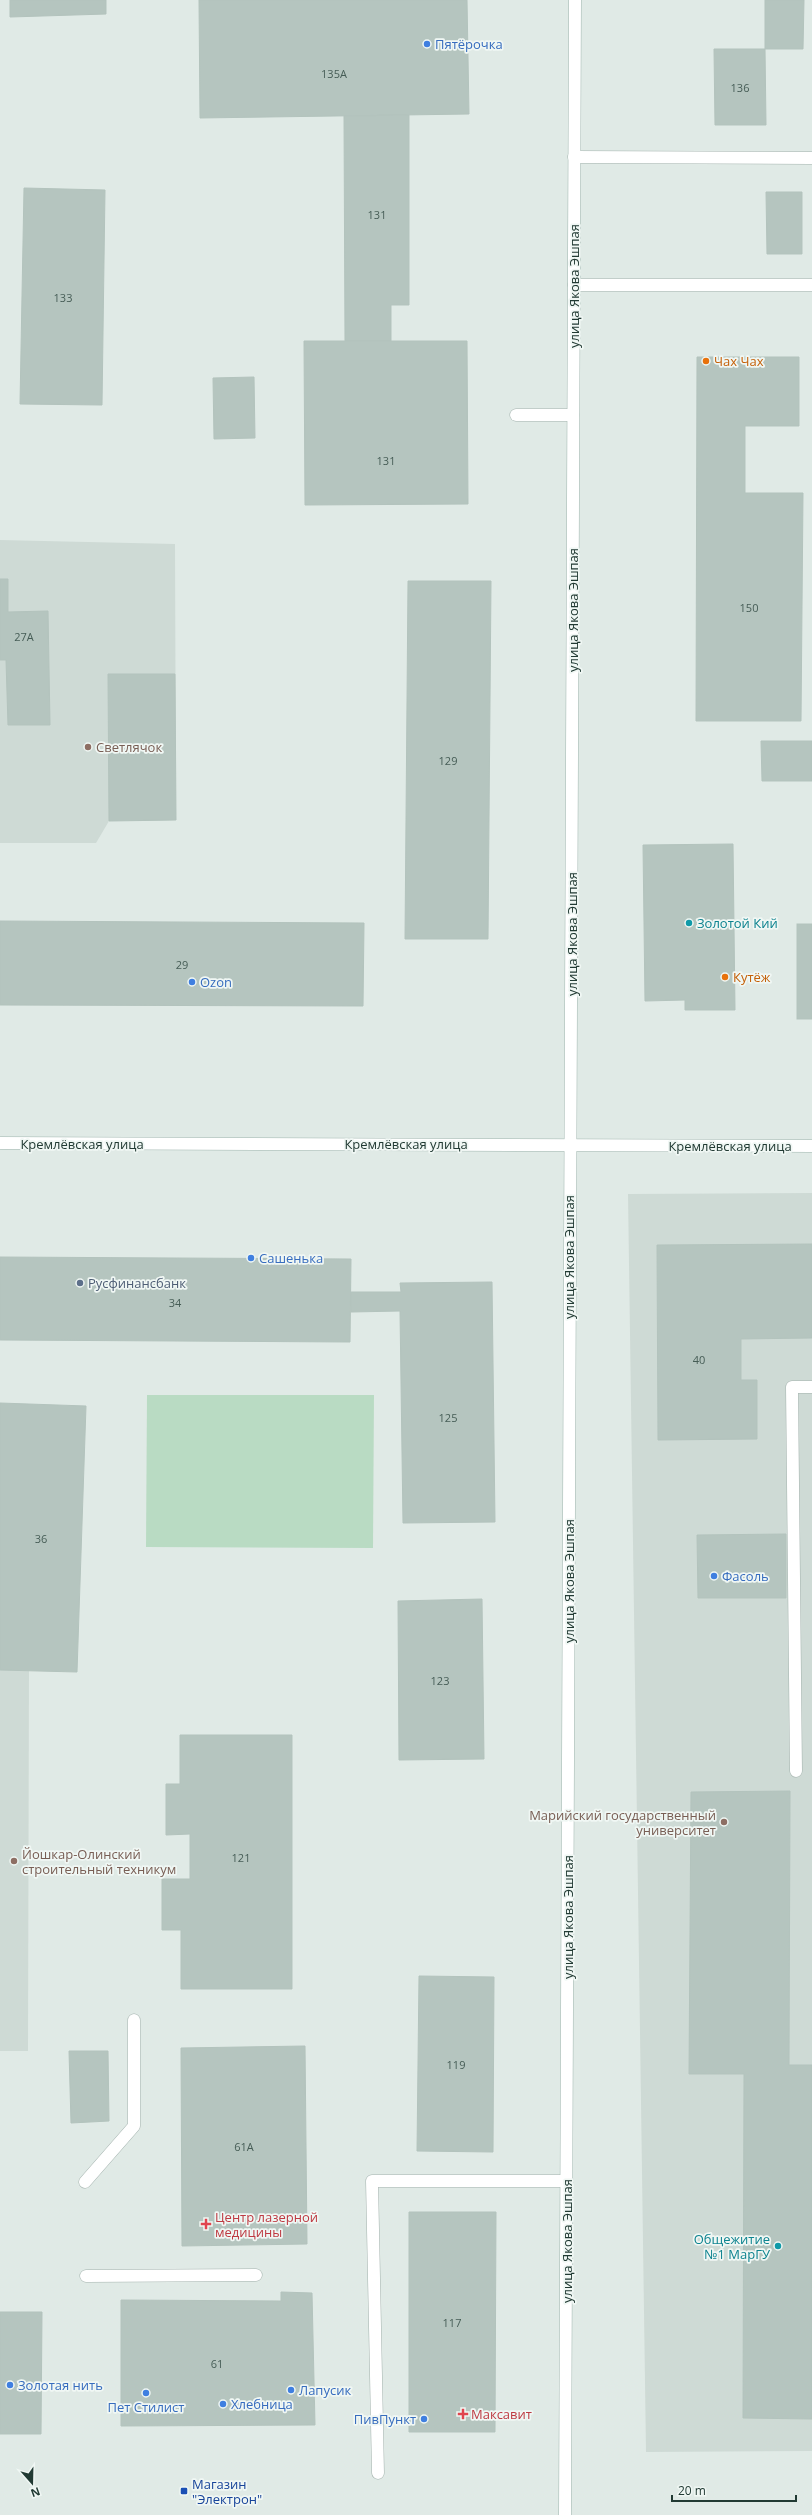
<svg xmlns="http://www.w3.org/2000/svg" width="812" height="2515" font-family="'Open Sans',sans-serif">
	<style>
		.built { fill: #cedad5 }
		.green { fill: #b9dbc3 }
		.building { fill: #b5c5bf; stroke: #b3c3bd }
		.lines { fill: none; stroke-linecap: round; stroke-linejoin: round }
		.lane-casing { stroke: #a3b2ad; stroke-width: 13 }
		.secondary-casing { stroke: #9fb5ae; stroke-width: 13 }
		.lane { stroke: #fff; stroke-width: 12 }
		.secondary { stroke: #fff; stroke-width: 12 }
		.shop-dot { fill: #3f7fe0; stroke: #f0f7f4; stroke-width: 1.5 }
		.food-dot { fill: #e8710a; stroke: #f0f7f4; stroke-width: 1.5 }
		.education-dot { fill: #8d6e63; stroke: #f0f7f4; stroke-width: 1.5 }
		.culture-dot { fill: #0f9aa8; stroke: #f0f7f4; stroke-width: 1.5 }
		.service-dot { fill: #5c6f8a; stroke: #f0f7f4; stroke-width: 1.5 }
		.health-dot { fill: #e0444e; stroke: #f0f7f4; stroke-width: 1.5 }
		.transit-dot { fill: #1a4fb4; stroke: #f0f7f4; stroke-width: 1.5 }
		.labels { text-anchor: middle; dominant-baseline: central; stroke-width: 3.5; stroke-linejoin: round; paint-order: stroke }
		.number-label { font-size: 11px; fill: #465d56 }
		.shop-label { font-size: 13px; fill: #366cbe; stroke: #f0f7f4; text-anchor: start }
		.street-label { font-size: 13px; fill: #213a33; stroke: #f0f7f4 }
		.food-label { font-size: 13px; fill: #c56008; stroke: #f0f7f4; text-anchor: start }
		.education-label { font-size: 13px; fill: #785e54; stroke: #f0f7f4; text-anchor: start }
		.culture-label { font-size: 13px; fill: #0d838f; stroke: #f0f7f4; text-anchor: start }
		.service-label { font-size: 13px; fill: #4e5e75; stroke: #f0f7f4; text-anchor: start }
		.health-label { font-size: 13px; fill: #be3a42; stroke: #f0f7f4; text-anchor: start }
		.transit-label { font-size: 13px; fill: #164399; stroke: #f0f7f4; text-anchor: start }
	</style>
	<rect width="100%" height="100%" fill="#e0eae6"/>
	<!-- built -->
	<g class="built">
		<path d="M0 540 175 544 176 820 109 821 96 843H0Z"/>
		<path d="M812 1193V2451L646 2452 628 1194Z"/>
		<path d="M0 1670H29L28 2051H0Z"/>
	</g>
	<!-- green -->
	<path class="green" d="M147 1395H374L373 1548 146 1547Z"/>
	<!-- building -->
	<g class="building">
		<path d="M10 0H106V14L10 17Z"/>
		<path d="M199 0H467L469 114 200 118Z"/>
		<path d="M765 0H804L803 49H765Z"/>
		<path d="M714 49H765L766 125H715Z"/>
		<path d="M409 115V305H391V341H345L344 116Z"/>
		<path d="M24 188 105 190 102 405 20 404Z"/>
		<path d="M766 192H802V254H767Z"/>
		<path d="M304 341H467L468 504 305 505Z"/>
		<path d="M697 357H799V426H745V493H803L801 721H696Z"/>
		<path d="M254 377 255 438 214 439 213 378Z"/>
		<path d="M0 579H8V612L48 611 50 725H8L6 660H0Z"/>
		<path d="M408 581H491L488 939H405Z"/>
		<path d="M108 674H175L176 820 109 821Z"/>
		<path d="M761 741H812V781H762Z"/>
		<path d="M733 844 735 1010H685V1000L645 1001 643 845Z"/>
		<path d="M0 921 364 923 363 1006 0 1005Z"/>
		<rect x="797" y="924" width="15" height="95"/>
		<path d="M812 1244V1338L741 1339V1380H757V1439L658 1440 657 1245Z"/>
		<path d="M0 1257 351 1259 350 1342 0 1340Z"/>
		<path d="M492 1282 495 1522 403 1523 400 1311 351 1312V1292H401L400 1283Z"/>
		<path d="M0 1403 86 1406 77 1672 0 1670Z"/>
		<path d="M786 1534V1598H698L697 1535Z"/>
		<path d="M482 1599 484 1759 399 1760 398 1601Z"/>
		<path d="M180 1735H292V1989H181V1930H162V1879H190V1834L166 1835V1784H180Z"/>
		<path d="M790 1791 789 2065H812V2419L743 2418 744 2074H689L691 1792Z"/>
		<path d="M419 1976 494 1977 493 2152 417 2151Z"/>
		<path d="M305 2046 307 2244 182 2246 181 2048Z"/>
		<path d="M69 2051H108L109 2121 71 2123Z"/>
		<path d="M409 2212H496L495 2432H409Z"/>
		<path d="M281 2292 312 2293 315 2425 121 2426V2300L281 2301Z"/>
		<path d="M0 2312H42L41 2434H0Z"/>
	</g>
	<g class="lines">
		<defs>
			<g id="lane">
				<path d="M574 157 812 158"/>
				<path d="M574 285H812"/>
				<path d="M516 415H573"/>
				<path d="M796 1771 792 1387H812"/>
				<path d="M85 2182 134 2126V2020"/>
				<path d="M86 2276 256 2275"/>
				<path d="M378 2473 372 2181H567"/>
			</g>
			<g id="secondary">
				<path d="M0 1143 812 1146"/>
				<path d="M565 2515 575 0"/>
			</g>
		</defs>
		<!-- lane casing -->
		<use href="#lane" class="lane-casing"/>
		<!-- secondary casing -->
		<use href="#secondary" class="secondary-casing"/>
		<!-- lane -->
		<use href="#lane" class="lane"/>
		<!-- secondary -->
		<use href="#secondary" class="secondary"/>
	</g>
	<!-- markers -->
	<g class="shop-dot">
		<circle cx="427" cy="44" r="4"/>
		<circle cx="192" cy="982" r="4"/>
		<circle cx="251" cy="1258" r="4"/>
		<circle cx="714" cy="1576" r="4"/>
		<circle cx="10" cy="2385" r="4"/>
		<circle cx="291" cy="2390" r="4"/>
		<circle cx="146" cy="2393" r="4"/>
		<circle cx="223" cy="2404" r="4"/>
		<circle cx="424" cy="2419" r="4"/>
	</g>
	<g class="food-dot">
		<circle cx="706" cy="361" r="4"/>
		<circle cx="725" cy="977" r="4"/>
	</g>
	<g class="education-dot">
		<circle cx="88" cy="747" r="4"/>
		<circle cx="724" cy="1822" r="4"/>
		<circle cx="14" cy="1861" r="4"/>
	</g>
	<g class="culture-dot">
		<circle cx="689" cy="923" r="4"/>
		<circle cx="778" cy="2246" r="4"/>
	</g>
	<circle class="service-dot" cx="80" cy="1283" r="4"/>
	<g class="health-dot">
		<path d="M204 2218h4v4h4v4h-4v4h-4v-4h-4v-4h4z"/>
		<path d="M461 2408h4v4h4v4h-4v4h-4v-4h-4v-4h4z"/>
	</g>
	<rect class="transit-dot" x="180" y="2487" width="8" height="8" rx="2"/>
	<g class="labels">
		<!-- number labels -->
		<g class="number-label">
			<text x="334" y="73">135А</text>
			<text x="740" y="87">136</text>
			<text x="377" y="214">131</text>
			<text x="63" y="297">133</text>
			<text x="386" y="460">131</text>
			<text x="749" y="607">150</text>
			<text x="24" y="636">27А</text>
			<text x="448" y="760">129</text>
			<text x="182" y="964">29</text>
			<text x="175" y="1302">34</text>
			<text x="699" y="1359">40</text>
			<text x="448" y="1417">125</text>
			<text x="41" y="1538">36</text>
			<text x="440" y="1680">123</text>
			<text x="241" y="1857">121</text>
			<text x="456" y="2064">119</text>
			<text x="244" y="2146">61А</text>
			<text x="452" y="2322">117</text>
			<text x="217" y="2363">61</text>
		</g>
		<!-- shop labels -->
		<g class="shop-label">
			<text x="435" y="44">Пятёрочка</text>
			<text x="200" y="982">Ozon</text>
			<text x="259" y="1258">Сашенька</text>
			<text x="722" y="1576">Фасоль</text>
			<text x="18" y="2385">Золотая нить</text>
			<text x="299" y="2390">Лапусик</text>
			<text x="231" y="2404">Хлебница</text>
			<text x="146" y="2407" text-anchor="middle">Пет Стилист</text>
			<text x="416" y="2419" text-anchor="end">ПивПункт</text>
		</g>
		<!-- street labels -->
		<g class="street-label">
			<text transform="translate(574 286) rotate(-90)">улица Якова Эшпая</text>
			<text transform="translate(573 610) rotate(-90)">улица Якова Эшпая</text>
			<text transform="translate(572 934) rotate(-90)">улица Якова Эшпая</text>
			<text x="82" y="1144">Кремлёвская улица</text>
			<text x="406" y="1144">Кремлёвская улица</text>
			<text x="730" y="1146">Кремлёвская улица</text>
			<text transform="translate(569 1257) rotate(-90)">улица Якова Эшпая</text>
			<text transform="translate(569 1581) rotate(-90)">улица Якова Эшпая</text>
			<text transform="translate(568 1917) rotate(-90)">улица Якова Эшпая</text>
			<text transform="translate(567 2241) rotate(-90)">улица Якова Эшпая</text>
		</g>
		<!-- food labels -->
		<g class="food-label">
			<text x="714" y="361">Чах Чах</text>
			<text x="733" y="977">Кутёж</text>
		</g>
		<!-- education labels -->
		<g class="education-label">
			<text x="96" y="747">Светлячок</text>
			<text x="716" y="1815" text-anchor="end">Марийский государственный<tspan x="716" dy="15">университет</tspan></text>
			<text x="22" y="1854">Йошкар-Олинский<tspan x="22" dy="15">строительный техникум</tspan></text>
		</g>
		<!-- culture labels -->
		<g class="culture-label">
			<text x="697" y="923">Золотой Кий</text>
			<text x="770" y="2239" text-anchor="end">Общежитие<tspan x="770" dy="15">№1 МарГУ</tspan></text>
		</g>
		<!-- service labels -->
		<g class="service-label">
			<text x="88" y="1283">Русфинансбанк</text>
		</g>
		<!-- health labels -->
		<g class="health-label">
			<text x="215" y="2217">Центр лазерной<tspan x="215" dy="15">медицины</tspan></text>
			<text x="471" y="2414">Максавит</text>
		</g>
		<!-- transit labels -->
		<g class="transit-label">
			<text x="192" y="2484">Магазин<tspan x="192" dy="15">"Электрон"</tspan></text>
		</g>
	</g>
	<!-- north arrow -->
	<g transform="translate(32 2483) rotate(160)" stroke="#f0f7f4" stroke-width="3" paint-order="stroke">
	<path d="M0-3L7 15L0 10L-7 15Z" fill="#213a33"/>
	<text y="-6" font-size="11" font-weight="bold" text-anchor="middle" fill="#213a33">N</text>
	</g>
	<!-- scale -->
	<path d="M672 2495v6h124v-6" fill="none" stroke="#213a33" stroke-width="2"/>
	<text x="678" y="2495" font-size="12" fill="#213a33" stroke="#f0f7f4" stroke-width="3" paint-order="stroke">20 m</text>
</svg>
